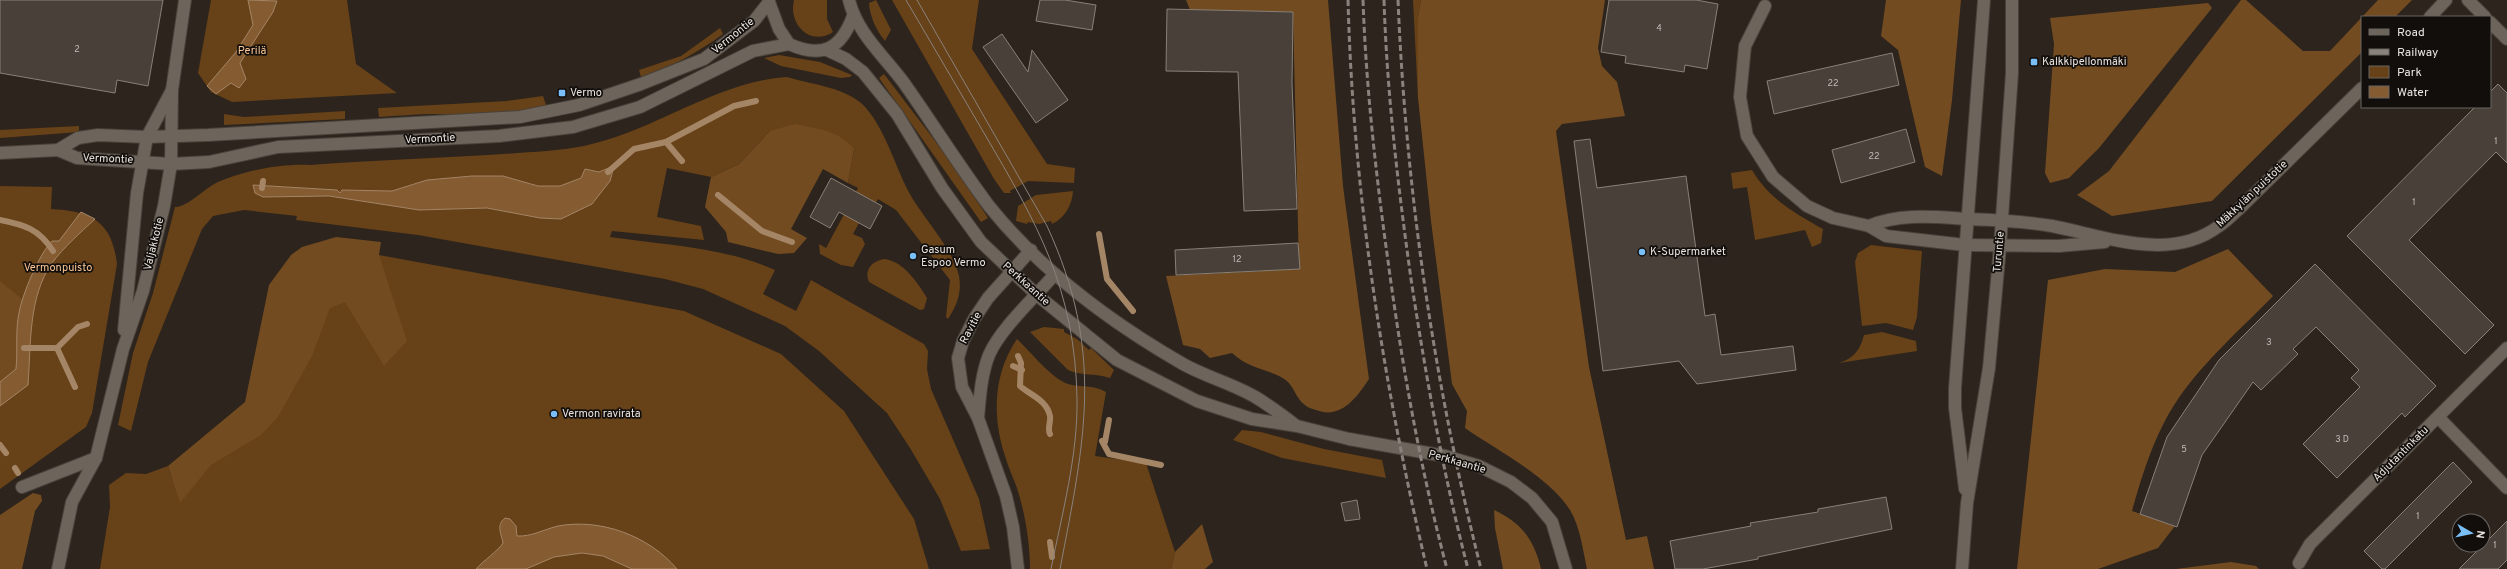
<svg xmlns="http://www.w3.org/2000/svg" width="2507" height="569" font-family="Overpass,sans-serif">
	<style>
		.green { fill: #674117; fill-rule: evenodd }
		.forest { fill: #734b20 }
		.water { fill: #855c32; stroke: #a48566 }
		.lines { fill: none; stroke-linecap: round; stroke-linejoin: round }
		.stream { stroke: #a48566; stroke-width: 6 }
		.building { fill: #494039; stroke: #898077 }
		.street-casing { stroke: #48423b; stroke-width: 14 }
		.secondary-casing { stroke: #48423b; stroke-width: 14 }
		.street { stroke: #6d645c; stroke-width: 12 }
		.secondary { stroke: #6d645c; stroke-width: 12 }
		.tram { stroke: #8a837d; stroke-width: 1 }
		.rail { stroke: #8a837d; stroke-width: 3; stroke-dasharray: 6 3; stroke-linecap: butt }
		.poi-dot { fill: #7abff8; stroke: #120e0b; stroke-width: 1.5 }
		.labels { text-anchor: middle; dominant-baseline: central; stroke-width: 3.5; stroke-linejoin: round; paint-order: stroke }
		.number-label { font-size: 9px; fill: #c2bcb7 }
		.street-label { font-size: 11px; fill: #ebe5e1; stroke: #120e0b }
		.park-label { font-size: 11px; fill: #fac695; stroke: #120e0b }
		.poi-label { font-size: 11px; fill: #ebe5e1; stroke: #120e0b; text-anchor: start }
	</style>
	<rect width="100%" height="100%" fill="#2c241d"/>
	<!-- green -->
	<g class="green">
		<path d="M211 0H347L356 64 397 93 232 102 211 92 198 73Z"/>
		<path d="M794 0H827V19L833 32C810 47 788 24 794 0Z"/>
		<path d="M876 0 891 30 885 41C876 30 870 17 869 3Z"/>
		<path d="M892 0H979L972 49 1047 164 1075 168 1074 183 1028 181 1010 191 1011 193H1004L994 179Z"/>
		<path d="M1413 0H1421L1418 17V98Z"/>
		<path d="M720 28 723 34C697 53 672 67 641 77L639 70 681 56Z"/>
		<path d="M779 55 820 62 852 75 850 77 841 78 781 66 764 58Z"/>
		<path d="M884 74 952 163 988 218 981 222 879 78Z"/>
		<path d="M787 77C810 84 842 87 861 103 885 125 895 168 911 196 925 220 953 249 959 276 962 293 957 305 948 319L946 317 950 280 896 210 878 199 862 224 859 223 853 234 862 238 865 244 853 267 841 265 820 254 819 244 826 248 858 188 848 183 854 149 770 131 739 164 711 177 667 168 657 217 701 226 704 240 612 231 610 237C665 245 724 247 775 270L763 294 796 311 811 280 924 344 928 351 927 369 931 389 979 499 990 549 961 551 940 499 910 448 887 413 819 351 785 326 703 289 665 279 418 235 296 220 297 216 244 210 213 216 202 229 148 362 131 431 118 425 133 353 153 293 175 207C186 208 204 189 216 183 241 171 283 163 310 165 374 160 439 158 503 154 530 152 558 151 584 146 655 131 715 82 787 77ZM611 167 614 170 610 181 540 218 487 208 419 210 329 196 263 197 253 185 337 190 340 193 342 190 392 191 427 180 472 176H503L538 186H560L581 178 585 169 599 172Z"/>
		<path d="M543 96 546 105C505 117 475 115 434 114 415 114 397 116 379 117L378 108 507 101Z"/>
		<path d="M345 111V119L224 125V114L244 117Z"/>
		<path d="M79 126V132L0 138V130Z"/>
		<path d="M1752 170C1769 199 1795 213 1823 229L1821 243 1812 247 1805 230 1755 240 1747 187 1733 189 1731 173Z"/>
		<path d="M0 186 52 187 51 209C91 211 112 221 117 264L92 413 86 427 0 489Z"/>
		<path d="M1073 191C1072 205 1065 218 1052 224L1051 221 1039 224 1028 222 1027 224 1016 221 1018 206 1036 195Z"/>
		<path d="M1871 245 1922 251 1917 317 1913 330 1886 323 1862 326 1855 262 1858 253Z"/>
		<path d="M379 255 684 311 781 354 844 411 914 519 929 569H100L110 507 109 485 126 473 146 474 168 466 172 478 262 416 289 310Z"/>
		<path d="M885 259C904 262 917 282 927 298L924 309 920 310 869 282C863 269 874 260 885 259Z"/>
		<path d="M1044 327 1064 329V332L1077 339 1089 350 1091 348 1114 370 1110 378C1096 373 1079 376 1068 370L1030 332Z"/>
		<path d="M1882 332 1916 341 1917 351 1839 363C1854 358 1860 350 1864 335Z"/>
		<path d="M1017 339C1030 351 1052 379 1068 384 1082 388 1092 384 1106 392L1095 456 1146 463 1175 552 1171 569H1030C1030 543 1025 513 1017 488 1013 477 1008 467 1005 456 992 417 993 374 1017 339Z"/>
		<path d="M1242 430 1261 432 1324 449 1382 460 1386 478 1282 458 1233 440Z"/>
	</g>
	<!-- forest -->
	<g class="forest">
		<path d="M1186 0H1328L1343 186 1369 379C1357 397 1341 420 1316 410 1313 409 1308 408 1305 405 1294 397 1295 383 1279 376 1262 368 1247 367 1232 353L1210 358 1200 349 1183 345 1166 276 1299 269 1293 12 1190 10Z"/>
		<path d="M1421 0H1605L1598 48 1602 66 1617 82 1625 116 1562 124 1556 131 1589 367 1626 540 1647 536 1654 569H1587C1583 551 1580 526 1570 510 1548 476 1498 451 1465 428L1467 411 1452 384 1431 221 1418 98V17Z"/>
		<path d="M1886 0H1961L1952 100 1942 176 1925 167 1898 50 1881 36Z"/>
		<path d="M2241 0H2246L2303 51H2330L2362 17V52L2212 201 2112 216 2077 195 2109 171Z"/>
		<path d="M2378 0H2412L2395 17H2362Z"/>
		<path d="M2208 3 2212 8 2099 148 2069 178 2050 183 2045 173 2054 44 2050 18Z"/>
		<path d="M795 124C817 129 839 130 854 149L848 183 823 169 791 229 807 238 794 253 778 254 728 242 726 232 705 207 711 177 739 164 770 131Z"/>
		<path d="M336 237 381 242 379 255 407 341 384 366 345 302 330 308 312 356 278 417 261 435 211 465 180 503 168 466 245 402 269 285 291 255 302 247Z"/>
		<path d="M2228 249 2273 296C2241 329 2204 361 2178 399 2155 433 2143 472 2132 511L2175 526 2158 548 2098 569H2017L2048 280 2105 269 2175 272Z"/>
		<path d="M0 281 23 300 16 369 0 382Z"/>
		<path d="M33 493 41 495 42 501 35 511 22 569H0V515Z"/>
		<path d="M1494 510C1522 523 1534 540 1541 569H1503L1495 528Z"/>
		<path d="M1202 524 1213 562 1205 569H1171L1175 552Z"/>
		<path d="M2231 562 2256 566 2259 569H2176Z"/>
	</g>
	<!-- water -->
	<g class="water">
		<path d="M248 0 277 1 273 12 240 63 246 79 239 88 231 83 216 94 207 86 236 52 253 25Z"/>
		<path d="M611 167H614L610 181 592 204 561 219 540 218 487 208 419 210 329 196 263 197 255 193 253 185 337 190 340 193 342 190 392 191 427 180 472 176H503L538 186H560L581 178 585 169 599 172Z"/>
		<path d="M81 212 95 219C80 233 64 247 52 263 28 297 31 346 28 385L0 406V382L16 369C18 351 15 331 19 313 22 295 39 254 52 241H59Z"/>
		<path d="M505 518 510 519 516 526 517 536C531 537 545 529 558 526 601 518 649 536 677 569H632L603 556 582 553 554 557 526 569H476C483 561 499 550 503 543 501 533 496 525 505 518Z"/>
	</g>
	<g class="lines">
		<!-- stream -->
		<g class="stream">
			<path d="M666 142 682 161"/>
			<path d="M608 172 634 149 666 142 734 106 756 101"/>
			<path d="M262 188 263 181"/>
			<path d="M718 195 762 231 792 242"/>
			<path d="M0 220C25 225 39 229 53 251"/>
			<path d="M1099 234 1107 279 1133 311"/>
			<path d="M24 348H57L78 327 87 324"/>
			<path d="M57 348 75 387"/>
			<path d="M1018 356 1021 363 1020 386C1030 395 1047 400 1050 416 1051 422 1047 429 1050 434"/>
			<path d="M1013 366 1022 370"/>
			<path d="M1102 441 1109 454 1161 465"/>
			<path d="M1105 442 1109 420"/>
			<path d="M0 445 6 453"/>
			<path d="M15 468 18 473"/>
			<path d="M1050 542 1052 557"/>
		</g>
	</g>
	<!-- building -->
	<g class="building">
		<path d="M0 0H163L148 86 117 80 115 93 0 73Z"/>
		<path d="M1040 0H1065L1096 5 1092 30 1036 21Z"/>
		<path d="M1609 0H1696L1718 4 1707 69 1685 65 1684 72 1625 63 1626 56 1601 52Z"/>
		<path d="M1167 9 1293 12 1292 83 1297 209 1244 211 1238 72 1166 71Z"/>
		<path d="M1002 34 1028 72 1032 50 1068 100 1036 123 983 47Z"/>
		<path d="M1892 53 1899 85 1774 114 1767 81Z"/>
		<path d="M2498 84 2507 93V163L2496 152 2409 240 2494 325 2465 354 2347 236 2475 107H2490V92Z"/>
		<path d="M1906 129 1915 162 1841 183 1832 150Z"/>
		<path d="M1590 139 1597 188 1686 176 1705 316 1715 314 1721 355 1793 346 1796 370 1697 384 1679 361 1603 371 1574 141Z"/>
		<path d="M831 178 882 206 870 229 839 212 830 228 810 217Z"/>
		<path d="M1298 243 1300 269 1176 275 1175 250Z"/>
		<path d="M2315 264 2436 386 2405 417 2402 413 2337 478 2303 444 2360 387 2351 378 2359 370 2316 327 2293 349 2298 354 2261 390 2253 382 2202 455 2177 527 2140 514 2167 437 2219 360Z"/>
		<path d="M2453 462 2472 482 2385 569H2382L2364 551Z"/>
		<path d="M1886 497 1892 529 1758 557V559L1703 569H1675L1670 541 1751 526 1750 523 1818 512V509Z"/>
		<path d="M1357 500 1360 519 1345 521 1341 503Z"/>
		<path d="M2507 521V560L2498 569H2459Z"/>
	</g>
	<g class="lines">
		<defs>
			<g id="street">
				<path d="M2468 0 2485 17"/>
				<path d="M1765 6 1745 46 1740 97 1747 136 1773 177 1807 206 1833 218 1869 226 1886 236 1965 245"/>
				<path d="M2490 22 2507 39"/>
				<path d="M1869 226C1900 213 1934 217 1967 219"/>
				<path d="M124 330 137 193 147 137 172 90"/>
				<path d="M2438 417 2507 488"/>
				<path d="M22 487 96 458"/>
				<path d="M2299 563 2310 544 2507 348"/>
				<path d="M58 569 72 502 96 458 123 349 143 291 164 206 171 164 172 90 185 0"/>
			</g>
			<g id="secondary">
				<path d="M849 0C857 33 884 56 904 83 933 124 959 166 989 206 1042 272 1110 322 1183 364 1206 377 1234 384 1257 398 1270 406 1282 415 1294 424"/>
				<path d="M769 2 779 29 789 44C822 59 841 49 853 16"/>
				<path d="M2430 17 2446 0"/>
				<path d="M827 50 846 59 863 72 897 114 942 188 981 242 1037 295 1117 360 1197 401 1252 419 1297 426 1349 439 1445 456 1479 466 1511 482 1532 498 1552 522 1566 569"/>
				<path d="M58 150 78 138 98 135 147 137 208 135 520 117 579 105 641 84 704 59 754 21 769 2"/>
				<path d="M0 153 58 150 77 158 171 164 209 162 278 147 499 136 573 127 640 107 753 51 789 44"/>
				<path d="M1967 219C1995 220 2024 221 2052 226 2105 236 2170 263 2219 226 2227 221 2233 214 2240 208L2362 88"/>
				<path d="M1965 245 2059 246 2105 242"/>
				<path d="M978 418C980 397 981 375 989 355 1000 329 1036 296 1055 274"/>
				<path d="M1965 489 1955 408V388L1984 0"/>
				<path d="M1018 569 1013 527 1006 496 978 418 962 387 958 358 963 341 974 319 988 298 1031 250"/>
				<path d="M1962 569 1967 503 1989 368 2000 247 2012 73V0"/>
			</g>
		</defs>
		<!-- street casing -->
		<use href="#street" class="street-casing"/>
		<!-- secondary casing -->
		<use href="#secondary" class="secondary-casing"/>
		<!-- street -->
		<use href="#street" class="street"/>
		<!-- secondary -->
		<use href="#secondary" class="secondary"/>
		<!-- tram -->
		<g class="tram">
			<path d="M906 0C932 44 958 89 984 133 1038 225 1075 289 1077 399 1078 455 1062 514 1051 569"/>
			<path d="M917 0 1047 226C1105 352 1085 439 1060 569"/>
		</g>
		<!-- rail -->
		<g class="rail">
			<path d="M1348 0C1353 190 1383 384 1427 569"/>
			<path d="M1363 0C1366 87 1376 175 1388 261 1402 365 1420 467 1447 569"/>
			<path d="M1384 0C1387 94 1398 186 1411 279 1426 377 1443 473 1468 569"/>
			<path d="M1398 0C1406 192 1434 383 1481 569"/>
		</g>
	</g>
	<!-- markers -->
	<g class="poi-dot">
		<rect x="2030" y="58" width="8" height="8" rx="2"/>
		<rect x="558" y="89" width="8" height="8" rx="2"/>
		<circle cx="1642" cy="252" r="4"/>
		<circle cx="913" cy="256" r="4"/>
		<circle cx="554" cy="414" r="4"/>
	</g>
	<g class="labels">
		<!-- number labels -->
		<g class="number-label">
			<text x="1659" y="28">4</text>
			<text x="77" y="49">2</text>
			<text x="1833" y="83">22</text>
			<text x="2496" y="141">1</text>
			<text x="1874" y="156">22</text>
			<text x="2414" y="202">1</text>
			<text x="1237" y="259">12</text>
			<text x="2269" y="342">3</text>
			<text x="2342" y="439">3 D</text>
			<text x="2184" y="449">5</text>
			<text x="2418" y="516">1</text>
			<text x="2495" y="545">1</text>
		</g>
		<!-- street labels -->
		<g class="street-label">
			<text transform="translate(733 36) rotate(-39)">Vermontie</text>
			<text transform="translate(430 139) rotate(-3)">Vermontie</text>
			<text transform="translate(108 159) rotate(2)">Vermontie</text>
			<text transform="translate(2252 194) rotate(-43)">Mäkkylän puistotie</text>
			<text transform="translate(154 244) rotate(-76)">Valjakkotie</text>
			<text transform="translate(1999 252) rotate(-85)">Turuntie</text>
			<text transform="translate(1026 284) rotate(42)">Perkkaantie</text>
			<text transform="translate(971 328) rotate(-62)">Ravitie</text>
			<text transform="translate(2401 454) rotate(-45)">Adjutantinkatu</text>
			<text transform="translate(1457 462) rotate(16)">Perkkaantie</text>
		</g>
		<!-- park labels -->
		<g class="park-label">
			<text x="252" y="51">Perilä</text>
			<text x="58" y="268">Vermonpuisto</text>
		</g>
		<!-- poi labels -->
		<g class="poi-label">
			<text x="2042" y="62">Kalkkipellonmäki</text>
			<text x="570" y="93">Vermo</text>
			<text x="921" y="250">Gasum<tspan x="921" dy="13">Espoo Vermo</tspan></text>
			<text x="1650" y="252">K-Supermarket</text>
			<text x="562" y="414">Vermon ravirata</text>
		</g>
	</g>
	<!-- legend -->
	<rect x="2361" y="16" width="130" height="92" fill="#120e0b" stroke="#696461"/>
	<rect x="2369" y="29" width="20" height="6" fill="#6d645c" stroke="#696461"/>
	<text x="2397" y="36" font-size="12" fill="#ebe5e1">Road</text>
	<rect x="2369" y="49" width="20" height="6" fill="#8a837d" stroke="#696461"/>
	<text x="2397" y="56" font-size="12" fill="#ebe5e1">Railway</text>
	<rect x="2369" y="66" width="20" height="12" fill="#674117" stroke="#696461"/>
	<text x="2397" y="76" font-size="12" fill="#ebe5e1">Park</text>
	<rect x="2369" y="86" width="20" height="12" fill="#855c32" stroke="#696461"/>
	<text x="2397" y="96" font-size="12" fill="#ebe5e1">Water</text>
	<!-- north arrow -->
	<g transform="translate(2471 533) rotate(99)"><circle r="19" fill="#120e0b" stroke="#696461"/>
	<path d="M0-3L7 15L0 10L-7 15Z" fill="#7abff8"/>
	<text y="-6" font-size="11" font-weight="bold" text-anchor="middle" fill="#ebe5e1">N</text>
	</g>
</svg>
